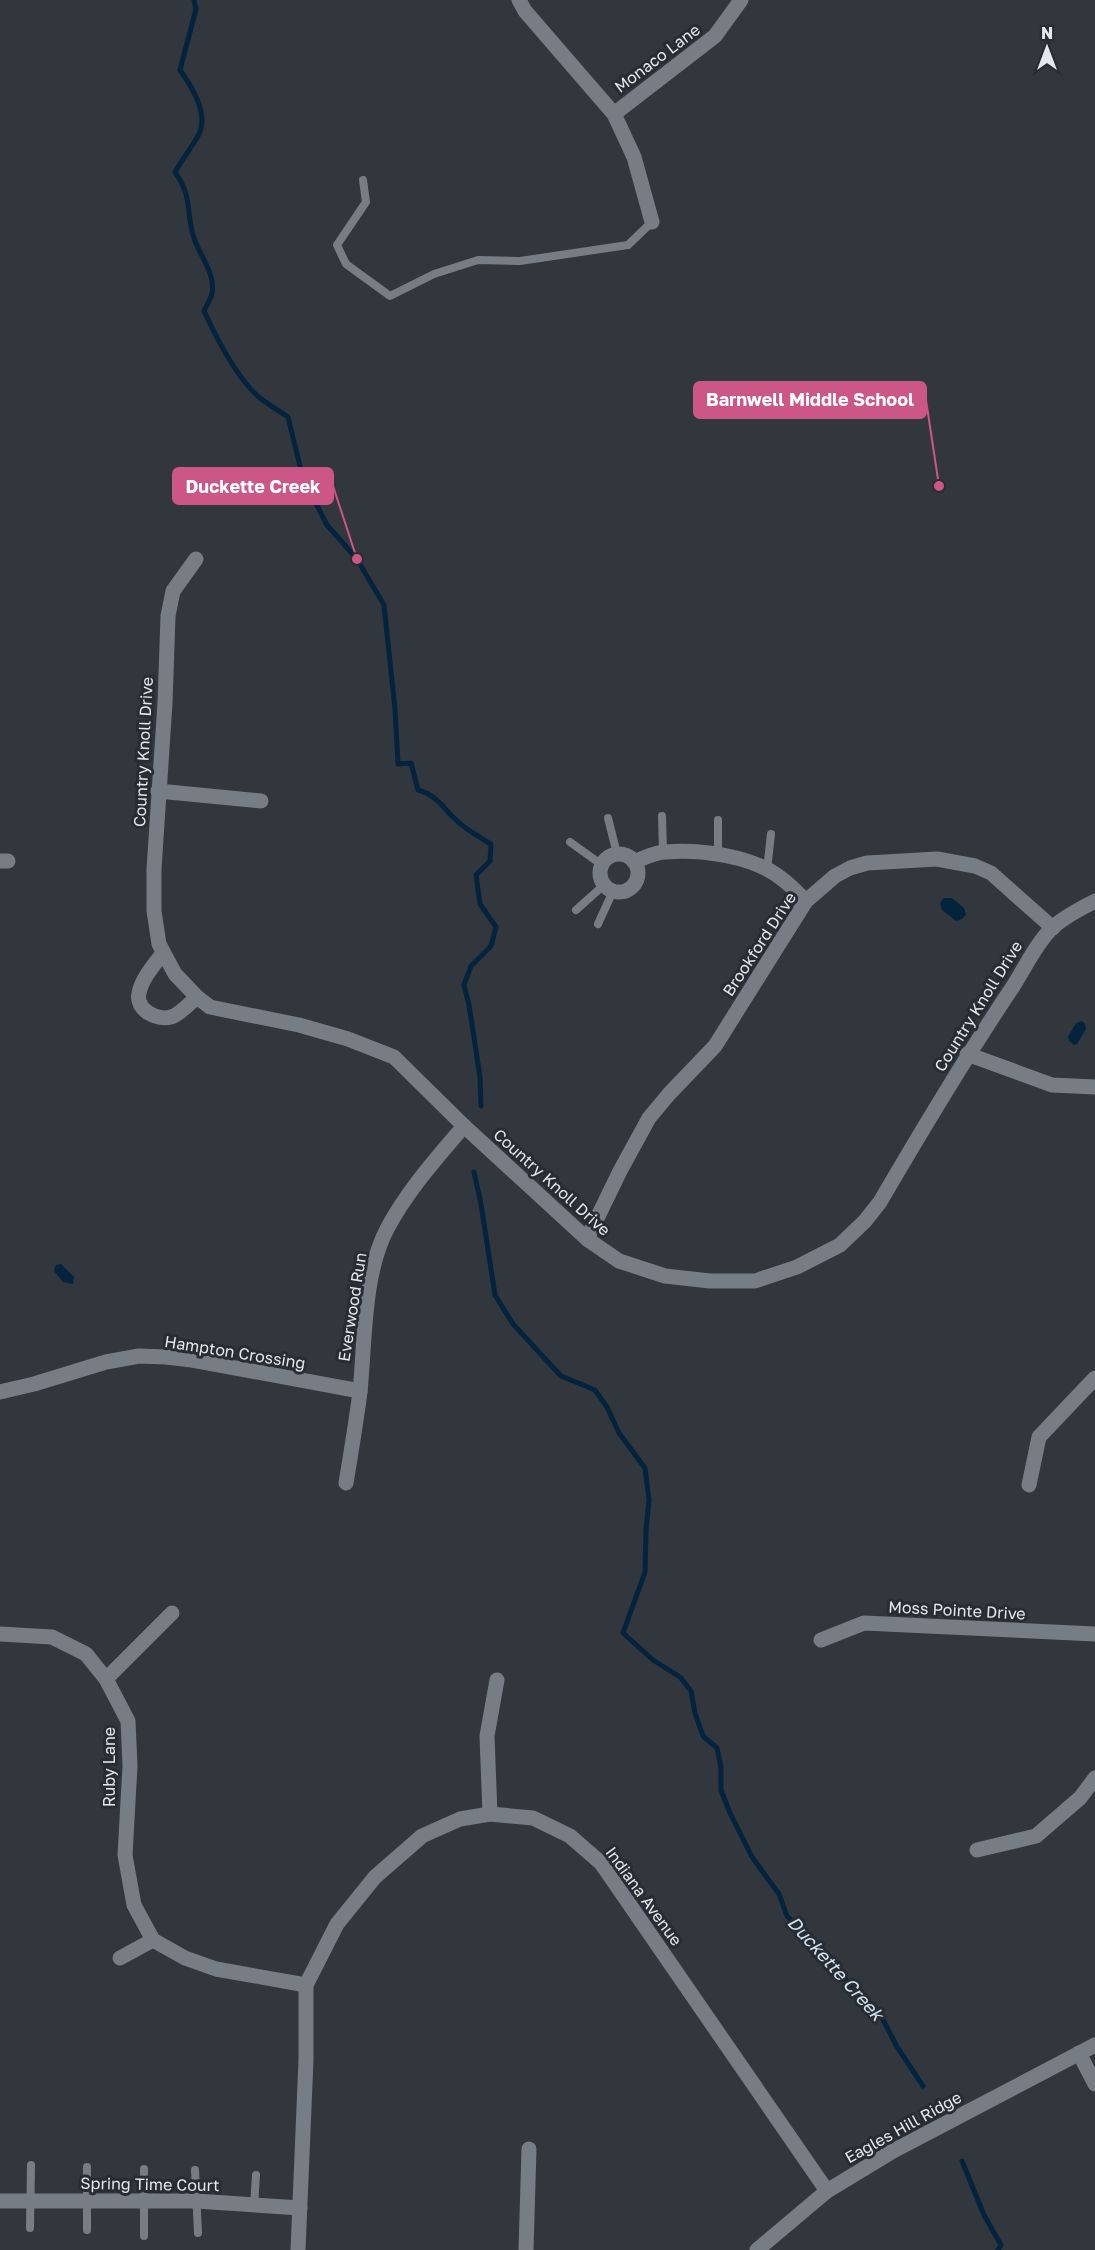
<svg xmlns="http://www.w3.org/2000/svg" width="1095" height="2250" font-family="'Golos Text',sans-serif">
	<style>
		.water { fill: #04233d }
		.lines { fill: none; stroke-linecap: round; stroke-linejoin: round }
		.stream { stroke: #04233d; stroke-width: 5 }
		.service { stroke: #777d84; stroke-width: 8 }
		.minor { stroke: #777d84; stroke-width: 15 }
		.labels { text-anchor: middle; dominant-baseline: central; stroke-width: 6; stroke-linejoin: round; paint-order: stroke }
		.street-label { font-size: 16px; fill: #e4e8ec; stroke: #272d32 }
		.water-label { font-size: 18px; font-style: italic; fill: #d3e2f1; stroke: #272d32 }
		.leader { fill: none; stroke: #cc5686; stroke-width: 2 }
		.callout-dot { fill: #cc5686; stroke: #272d32; stroke-width: 2 }
		.callout { fill: #cc5686; stroke: #cc5686; stroke-width: 2 }
		.callout-label { font-size: 18px; text-anchor: middle; font-weight: bold; fill: #fff }
	</style>
	<rect width="100%" height="100%" fill="#31373d"/>
	<!-- water -->
	<g class="water">
		<path d="M944 898H952L964 908 966 915 962 919 956 921 942 910 940 903Z"/>
		<path d="M1082 1021 1085 1024 1086 1029 1077 1044 1074 1045 1069 1041 1068 1037 1076 1023Z"/>
		<path d="M61 1264 74 1277 73 1284 63 1282 54 1271 56 1265Z"/>
	</g>
	<g class="lines">
		<!-- stream -->
		<g class="stream">
			<path d="M194 0 196 9 180 70C192 87 210 115 198 136 191 148 182 160 175 172 192 196 186 209 193 235 198 254 216 273 212 293 211 299 206 306 204 311 216 337 238 380 260 398 269 405 279 411 288 417L303 478 327 525 357 559 384 605 395 709 398 764 411 763 418 790C437 795 442 807 455 819 465 829 479 837 491 844L490 861 476 875 480 904 496 927 491 946 471 966 464 985 469 1005 480 1077 481 1106"/>
			<path d="M474 1172 481 1204 495 1295 513 1324 561 1376 595 1390 607 1407 619 1433 645 1468 649 1500 646 1530 645 1572 623 1633 653 1660 680 1677 691 1691 695 1713 703 1736 717 1748 721 1767V1790L730 1813 752 1857 779 1894 787 1916 832 1960 854 1991 878 2010 896 2045 923 2086"/>
			<path d="M962 2161 984 2215 1001 2245 998 2250"/>
		</g>
		<!-- service -->
		<g class="service">
			<path d="M363 180 366 202 337 245 346 264 390 296 434 274 478 260 520 261 628 245 652 222"/>
			<path d="M662 816 663 852"/>
			<path d="M608 818 617 854"/>
			<path d="M718 820V854"/>
			<path d="M570 842 602 865"/>
			<path d="M767 870 771 834"/>
			<path d="M576 910 604 885"/>
			<path d="M598 924 613 891"/>
			<path d="M87 2167V2230"/>
			<path d="M144 2169V2236"/>
			<path d="M195 2170 198 2233"/>
			<path d="M254 2206 256 2175"/>
			<path d="M30 2228 31 2165"/>
		</g>
		<!-- minor -->
		<g class="minor">
			<path d="M519 0 525 11 614 114 634 157 652 222"/>
			<path d="M614 114 715 36 741 0"/>
			<path d="M196 559 173 591 168 616 165 703 154 869V911L159 944 175 974 197 997 210 1007 299 1025 348 1039 394 1057 464 1126 587 1239 619 1261 665 1276 710 1281H755L797 1267 840 1245 865 1221 880 1202C922 1130 965 1058 1012 988 1025 968 1035 945 1052 928 1065 916 1080 909 1095 901"/>
			<path d="M158 791 261 801"/>
			<circle cx="619" cy="873" r="19"/>
			<path d="M0 861H8"/>
			<path d="M634 862C644 858 655 852 665 852 701 849 754 856 782 879 791 885 798 894 806 901"/>
			<path d="M163 953C154 965 142 978 139 993 135 1009 156 1021 171 1017 179 1015 190 1003 197 997"/>
			<path d="M967 1054 1052 1085 1095 1087"/>
			<path d="M587 1239 620 1171 649 1118 669 1094 715 1046 806 901 835 876 850 868 867 863 937 859 975 866 991 873 1053 928"/>
			<path d="M0 1392 34 1384 106 1362 139 1356 166 1357 192 1360 360 1391"/>
			<path d="M346 1483C351 1453 356 1423 360 1392 365 1343 363 1274 387 1229 407 1191 436 1159 464 1126"/>
			<path d="M1029 1485 1039 1437 1095 1378"/>
			<path d="M0 1634 52 1637 86 1654 106 1679 128 1721 130 1766 125 1855 134 1905 153 1940 185 1958 216 1969 306 1985"/>
			<path d="M821 1640 864 1623 1095 1634"/>
			<path d="M106 1679 172 1613"/>
			<path d="M490 1814 487 1736 497 1680"/>
			<path d="M977 1850 1036 1836 1080 1798 1095 1778"/>
			<path d="M120 1958 153 1940"/>
			<path d="M1079 2053 1095 2084"/>
			<path d="M0 2201H196L300 2208"/>
			<path d="M298 2250 306 2060V1985L337 1924 375 1877 422 1836 460 1819 490 1814 533 1818 570 1836 601 1863 827 2191"/>
			<path d="M526 2250 529 2149"/>
			<path d="M757 2250 827 2191 893 2151 1095 2045"/>
		</g>
	</g>
	<g class="labels">
		<!-- street labels -->
		<g class="street-label">
			<text transform="translate(657 58) rotate(-37)">Monaco Lane</text>
			<text transform="translate(143 752) rotate(-87)">Country Knoll Drive</text>
			<text transform="translate(759 944) rotate(-57)">Brookford Drive</text>
			<text transform="translate(978 1006) rotate(-58)">Country Knoll Drive</text>
			<text transform="translate(552 1182) rotate(42)">Country Knoll Drive</text>
			<text transform="translate(352 1307) rotate(-81)">Everwood Run</text>
			<text transform="translate(235 1352) rotate(9)">Hampton Crossing</text>
			<text transform="translate(957 1610) rotate(3)">Moss Pointe Drive</text>
			<text transform="translate(109 1767) rotate(-90)">Ruby Lane</text>
			<text transform="translate(644 1896) rotate(54)">Indiana Avenue</text>
			<text transform="translate(903 2127) rotate(-29)">Eagles Hill Ridge</text>
			<text transform="translate(150 2184) rotate(1)">Spring Time Court</text>
		</g>
		<!-- water labels -->
		<g class="water-label">
			<text transform="translate(836 1968) rotate(48)">Duckette Creek</text>
		</g>
	</g>
	<!-- callouts -->
	<path class="leader" d="M939 486L926 400M357 559L333 486"/>
	<g class="callout-dot">
		<circle cx="939" cy="486" r="6"/>
		<circle cx="357" cy="559" r="6"/>
	</g>
	<g class="callout">
		<rect x="694" y="382" width="232" height="36" rx="6"/>
		<rect x="173" y="468" width="160" height="36" rx="6"/>
	</g>
	<g class="callout-label">
		<text x="810" y="406">Barnwell Middle School</text>
		<text x="253" y="493">Duckette Creek</text>
	</g>
	<!-- north arrow -->
	<g transform="translate(1047 48)" stroke="#272d32" stroke-width="4.5" paint-order="stroke">
	<path d="M0-4.5L10 22L0 15L-10 22Z" fill="#e4e8ec"/>
	<text y="-9" font-size="16" font-weight="bold" text-anchor="middle" fill="#e4e8ec">N</text>
	</g>
</svg>
